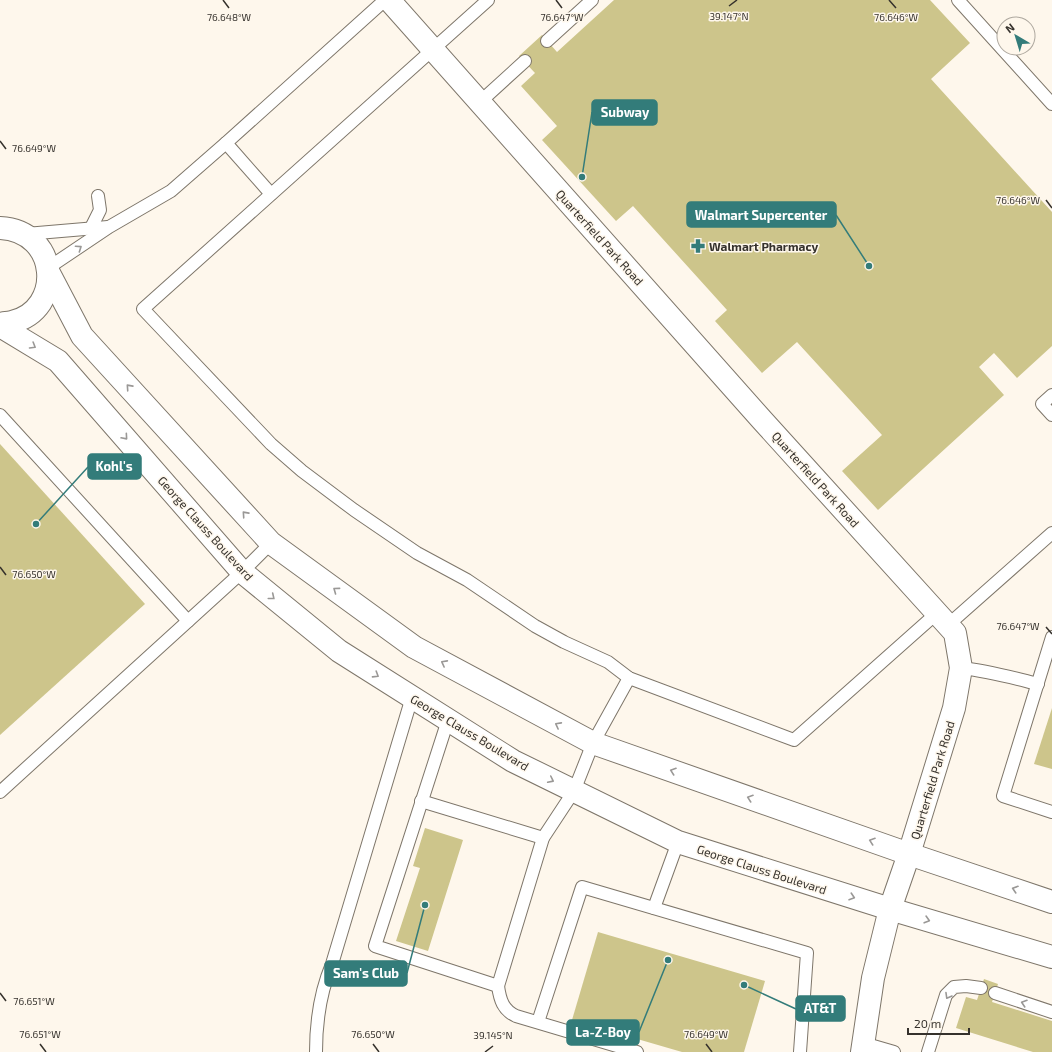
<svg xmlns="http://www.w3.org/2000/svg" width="1052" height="1052" font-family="'Exo 2',sans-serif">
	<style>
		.building { fill: #cdc58b }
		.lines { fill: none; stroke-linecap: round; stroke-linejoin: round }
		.lane-casing { stroke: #7e766a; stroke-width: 14 }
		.street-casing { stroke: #7e766a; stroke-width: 24 }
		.lane { stroke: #fff; stroke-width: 12 }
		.street { stroke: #fff; stroke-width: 22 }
		.oneway { stroke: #9a9896 }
		.ticks { fill: none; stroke: #35312c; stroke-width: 1.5 }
		.labels { text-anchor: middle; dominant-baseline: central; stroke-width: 3; stroke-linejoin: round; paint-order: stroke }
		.street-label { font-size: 12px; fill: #35312c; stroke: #fef7ec }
		.poi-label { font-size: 12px; font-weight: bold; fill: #35312c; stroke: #fef7ec; text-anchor: start }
		.ticks-label { font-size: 10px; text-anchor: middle; fill: #35312c; stroke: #fef7ec; stroke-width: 3; stroke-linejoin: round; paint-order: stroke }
		.leader { fill: none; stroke: #337c7a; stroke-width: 1.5 }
		.callout-dot { fill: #337c7a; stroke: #fef7ec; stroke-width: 1.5 }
		.callout { fill: #337c7a; stroke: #337c7a; stroke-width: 1.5 }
		.callout-label { font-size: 13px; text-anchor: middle; font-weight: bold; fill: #fff }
	</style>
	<rect width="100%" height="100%" fill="#fef7ec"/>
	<!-- building -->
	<g class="building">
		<path d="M614 0H930L970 43 931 79 1052 212V346L1017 378 994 353 979 367 1004 395 878 510 842 471 882 435 797 342 762 373 715 321 727 310 633 206 616 221 542 140 557 126 521 86 535 73 519 56 542 35 557 52Z"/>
		<path d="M0 444 145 604 0 735Z"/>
		<path d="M1052 708V769L1034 764Z"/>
		<path d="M425 828 463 840 428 951 396 941 420 868 413 866Z"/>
		<path d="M598 932 765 981 744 1052H682L572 1020Z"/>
		<path d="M984 979 998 984 992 1002 1052 1021V1052H1033L956 1028 966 997 977 1000Z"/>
	</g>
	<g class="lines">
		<defs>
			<g id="lane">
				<path d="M488 0 143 309 271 444 302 471 354 510 417 553 467 580 535 626 564 642 608 662 629 678 794 740 937 613"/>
				<path d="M958 0 1052 104"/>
				<path d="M547 41 592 0"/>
				<path d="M480 102 525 61"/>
				<path d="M226 143 271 194"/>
				<path d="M91 228 100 210 98 196"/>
				<path d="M26 234 108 227"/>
				<path d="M48 268 109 227 171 191 226 143 385 0"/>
				<path d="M1052 395 1042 404 1052 415"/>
				<path d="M0 415 188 621"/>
				<path d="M948 625 1052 533"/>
				<path d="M1052 637 1003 796 1052 812"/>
				<path d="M961 668C989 671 1010 677 1038 684"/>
				<path d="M448 720 375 946 498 986 543 838 574 791 593 743 629 678"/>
				<path d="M0 792 242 572 271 543"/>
				<path d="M421 801 543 838"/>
				<path d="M654 908 678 842"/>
				<path d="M498 986C500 1000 503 1010 516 1016L637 1052"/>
				<path d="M995 993 1052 1012"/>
				<path d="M538 1022 582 887 807 953 800 1052"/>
				<path d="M863 1043 894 1052"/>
				<path d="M316 1052C316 1023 321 990 332 964L412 697"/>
				<path d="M928 1052 946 995 954 987 966 986 981 988"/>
			</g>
			<g id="street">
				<path d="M389 0 762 420 955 633 961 668 954 708 909 854 890 909 873 978 862 1052"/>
				<path d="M0 228C60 231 64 310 12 322 9 323 4 323 0 324"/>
				<path d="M49 273 82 336 271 543 414 647 593 743 909 854 1052 902"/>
				<path d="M0 326 58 361 242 572 339 651 513 761 678 842 890 909 1052 957"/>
			</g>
		</defs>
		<!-- lane casing -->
		<use href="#lane" class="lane-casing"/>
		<!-- street casing -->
		<use href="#street" class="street-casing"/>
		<!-- lane -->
		<use href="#lane" class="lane"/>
		<!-- street -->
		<use href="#street" class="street"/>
	</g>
	<!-- one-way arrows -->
	<defs><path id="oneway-chevron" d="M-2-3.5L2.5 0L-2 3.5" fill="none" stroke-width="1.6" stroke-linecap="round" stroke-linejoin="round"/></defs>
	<g class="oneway">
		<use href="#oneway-chevron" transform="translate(79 248) rotate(-34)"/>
		<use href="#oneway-chevron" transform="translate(33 346) rotate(31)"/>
		<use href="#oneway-chevron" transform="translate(129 387) rotate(-132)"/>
		<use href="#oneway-chevron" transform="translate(125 437) rotate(49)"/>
		<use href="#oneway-chevron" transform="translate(245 514) rotate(-132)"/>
		<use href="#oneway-chevron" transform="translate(336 590) rotate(-144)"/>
		<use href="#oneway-chevron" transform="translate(272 597) rotate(39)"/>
		<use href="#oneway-chevron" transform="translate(444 663) rotate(-152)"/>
		<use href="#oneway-chevron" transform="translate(376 675) rotate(32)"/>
		<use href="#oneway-chevron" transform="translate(558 725) rotate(-152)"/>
		<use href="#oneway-chevron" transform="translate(673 771) rotate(-161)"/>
		<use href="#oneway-chevron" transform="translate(551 780) rotate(26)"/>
		<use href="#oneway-chevron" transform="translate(750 798) rotate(-161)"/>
		<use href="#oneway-chevron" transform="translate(872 841) rotate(-161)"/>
		<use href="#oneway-chevron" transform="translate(1015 889) rotate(-162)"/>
		<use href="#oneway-chevron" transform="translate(852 897) rotate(18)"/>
		<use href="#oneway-chevron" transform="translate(927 920) rotate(16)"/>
		<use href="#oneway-chevron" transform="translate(948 996) rotate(120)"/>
		<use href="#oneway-chevron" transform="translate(1024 1003) rotate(-162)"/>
	</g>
	<!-- ticks -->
	<path class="ticks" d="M223 0 229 8M556 0 562 8M889 0 896 8M729 6 737 0M0 141 6 149M1046 200 1052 208M0 567 6 575M1046 627 1052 634M0 993 6 1001M40 1044 46 1052M373 1044 379 1052M706 1044 712 1052M485 1052 493 1046"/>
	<!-- icons -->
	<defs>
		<symbol id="pharmacy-bare" viewBox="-9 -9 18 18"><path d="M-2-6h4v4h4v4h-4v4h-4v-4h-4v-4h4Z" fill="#337c7a" stroke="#fef7ec" stroke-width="2.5" paint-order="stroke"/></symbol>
	</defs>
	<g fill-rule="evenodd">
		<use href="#pharmacy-bare" x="688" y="236" width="20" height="20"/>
	</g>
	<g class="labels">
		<!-- street labels -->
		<g class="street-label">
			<text transform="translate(600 237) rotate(48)">Quarterfield Park Road</text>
			<text transform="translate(816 479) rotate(48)">Quarterfield Park Road</text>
			<text transform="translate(206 528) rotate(48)">George Clauss Boulevard</text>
			<text transform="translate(470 732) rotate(31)">George Clauss Boulevard</text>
			<text transform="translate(932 780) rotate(-73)">Quarterfield Park Road</text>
			<text transform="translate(762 869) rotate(18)">George Clauss Boulevard</text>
		</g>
		<!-- poi labels -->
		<g class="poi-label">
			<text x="709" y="246">Walmart Pharmacy</text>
		</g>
	</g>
	<g class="ticks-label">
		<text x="729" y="20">39.147°N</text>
		<text x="562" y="21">76.647°W</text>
		<text x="229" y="21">76.648°W</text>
		<text x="896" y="21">76.646°W</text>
		<text x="34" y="152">76.649°W</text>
		<text x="1018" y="204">76.646°W</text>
		<text x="34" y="578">76.650°W</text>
		<text x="1018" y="630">76.647°W</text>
		<text x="34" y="1005">76.651°W</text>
		<text x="40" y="1038">76.651°W</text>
		<text x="373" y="1038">76.650°W</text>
		<text x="706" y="1038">76.649°W</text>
		<text x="493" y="1039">39.145°N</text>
	</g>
	<!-- callouts -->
	<path class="leader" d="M582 177L592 112M869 266L836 215M36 524L88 467M425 905L407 973M744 985L796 1009M668 960L639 1032"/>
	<g class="callout-dot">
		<circle cx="582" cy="177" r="4"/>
		<circle cx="869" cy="266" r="4"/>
		<circle cx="36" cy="524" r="4"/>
		<circle cx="425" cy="905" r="4"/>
		<circle cx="744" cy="985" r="4"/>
		<circle cx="668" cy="960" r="4"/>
	</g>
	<g class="callout">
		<rect x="592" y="100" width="65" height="25" rx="4"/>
		<rect x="687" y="202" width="149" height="25" rx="4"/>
		<rect x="88" y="454" width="53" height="25" rx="4"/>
		<rect x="325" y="961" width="82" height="25" rx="4"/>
		<rect x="796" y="996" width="49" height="25" rx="4"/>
		<rect x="567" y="1020" width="72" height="25" rx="4"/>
	</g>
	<g class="callout-label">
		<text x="625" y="117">Subway</text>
		<text x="761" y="220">Walmart Supercenter</text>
		<text x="114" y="471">Kohl's</text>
		<text x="366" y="978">Sam's Club</text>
		<text x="820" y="1013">AT&amp;T</text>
		<text x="603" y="1037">La-Z-Boy</text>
	</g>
	<!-- north arrow -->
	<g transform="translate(1016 36) rotate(322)"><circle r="19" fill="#fef7ec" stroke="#aea89f"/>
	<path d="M0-3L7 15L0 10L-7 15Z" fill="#337c7a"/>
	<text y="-6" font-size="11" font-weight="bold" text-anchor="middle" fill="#35312c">N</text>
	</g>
	<!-- scale -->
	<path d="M908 1028v6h61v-6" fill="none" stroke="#35312c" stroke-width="2"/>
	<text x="914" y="1028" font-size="12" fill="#35312c" stroke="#fef7ec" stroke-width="3" paint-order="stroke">20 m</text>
</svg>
